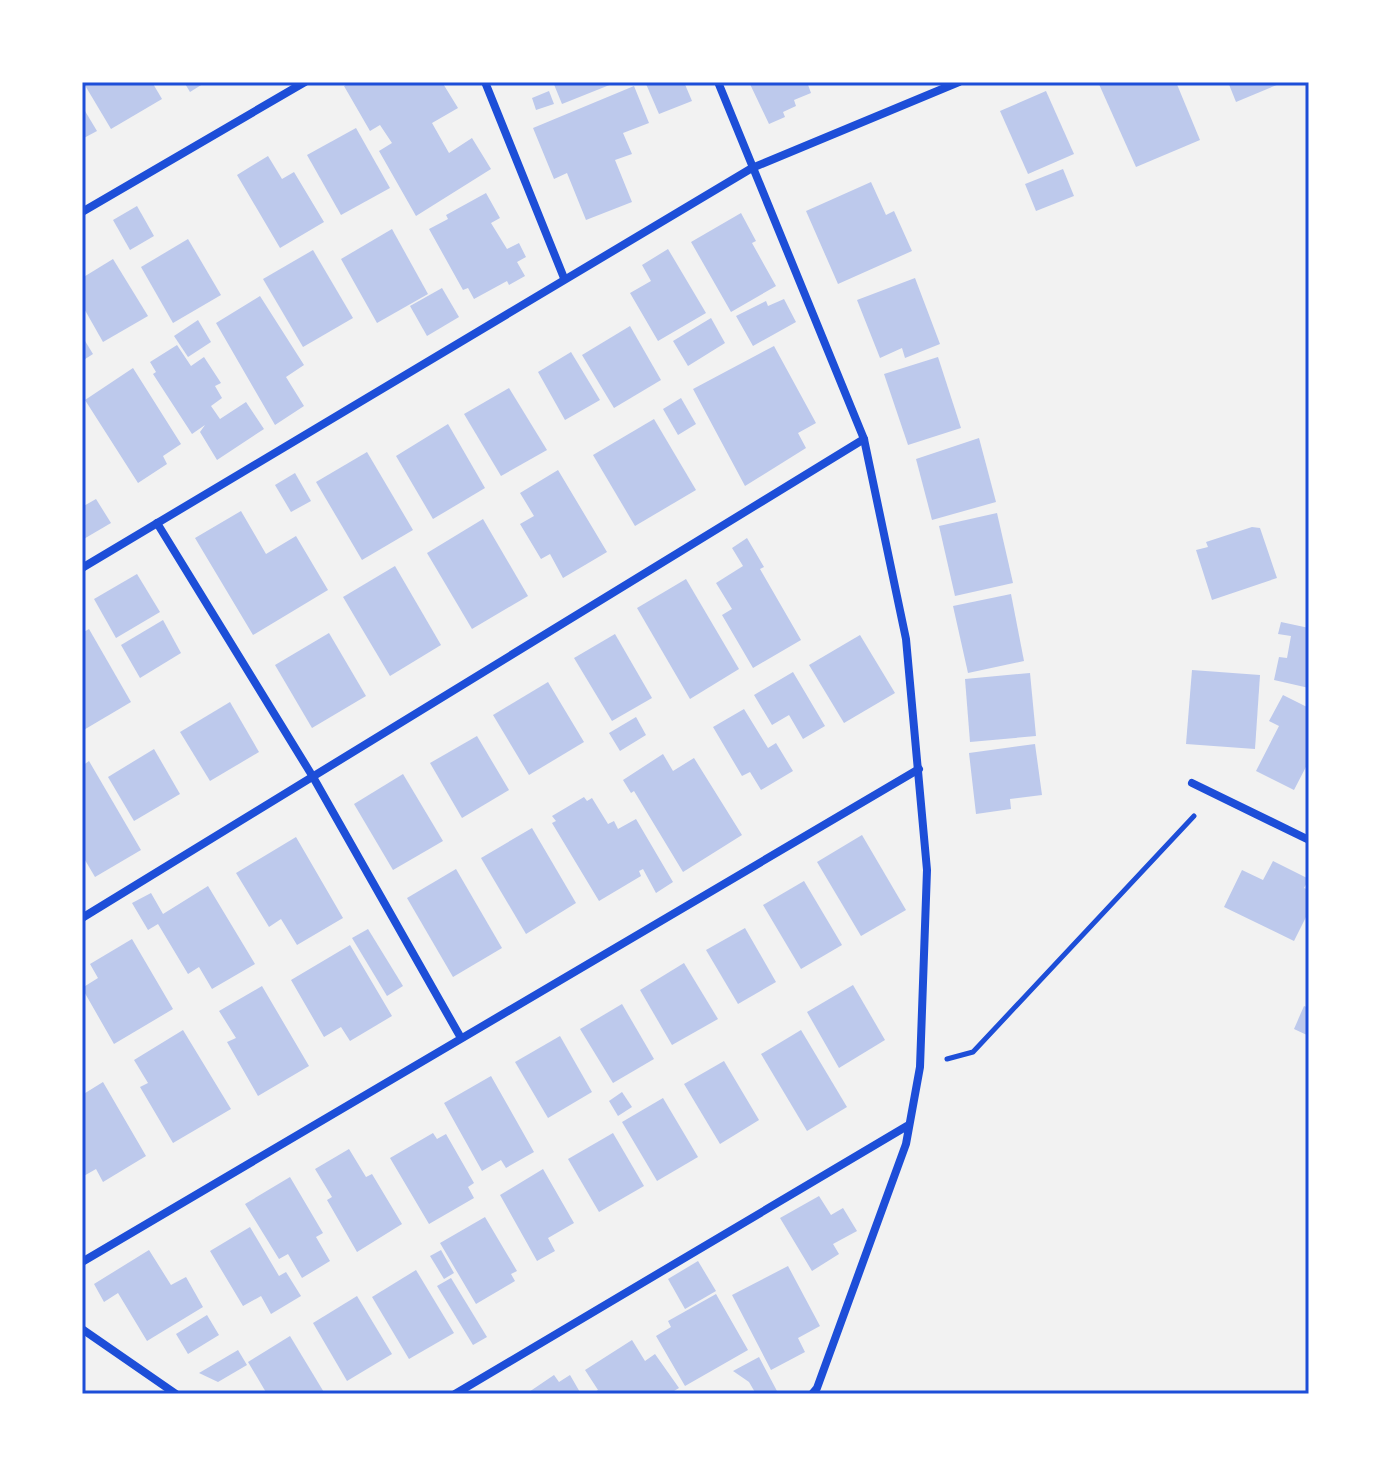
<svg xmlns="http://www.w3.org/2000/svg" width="1391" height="1476" font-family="'Archivo Narrow',sans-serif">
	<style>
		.building { fill: #bdc9ec }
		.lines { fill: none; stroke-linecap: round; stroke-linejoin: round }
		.path { stroke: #1d4ed8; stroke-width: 5 }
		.minor { stroke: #1d4ed8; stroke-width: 8 }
		.neatline { fill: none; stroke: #1d4ed8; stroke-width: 3 }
	</style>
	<rect width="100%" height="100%" fill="#f2f2f2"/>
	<!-- building -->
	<g class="building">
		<path d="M83 82H152L162 99 111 129Z"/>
		<path d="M184 82H206L190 92Z"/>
		<path d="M351 82H442L458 108 432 123 449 153 472 138 491 169 416 216 379 151 392 143 380 125 370 131 344 86Z"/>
		<path d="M553 82H617L562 104Z"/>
		<path d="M651 82H684L692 101 659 114 646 84Z"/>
		<path d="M749 82H807L811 93 794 100 796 106 783 112 785 117 769 124Z"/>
		<path d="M1098 82H1176L1200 140 1136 167Z"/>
		<path d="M1228 82H1284L1236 102Z"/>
		<path d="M634 86 649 123 623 133 632 154 615 160 632 202 586 220 567 173 554 179 533 128Z"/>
		<path d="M549 91 554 104 536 110 532 98Z"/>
		<path d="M1046 91 1074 154 1028 174 1000 111Z"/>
		<path d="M82 106 97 131 82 139Z"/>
		<path d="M356 128 390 188 341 215 307 155Z"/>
		<path d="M268 156 282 179 294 172 324 222 280 248 237 175Z"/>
		<path d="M1063 169 1074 196 1036 211 1025 184Z"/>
		<path d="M871 182 886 215 894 211 912 251 838 284 806 211Z"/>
		<path d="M486 193 500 218 491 223 507 249 519 243 526 257 517 262 525 276 509 285 507 281 474 299 468 288 463 290 429 229 448 219 446 215Z"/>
		<path d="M137 206 154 236 130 250 113 220Z"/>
		<path d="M741 213 756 241 752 243 776 286 731 312 691 242Z"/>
		<path d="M392 229 428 294 377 323 341 259Z"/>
		<path d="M188 239 221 295 173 323 141 267Z"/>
		<path d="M668 249 706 313 658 341 630 293 651 281 642 265Z"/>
		<path d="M313 250 353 318 303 347 263 279Z"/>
		<path d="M113 259 148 316 103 342 82 305V278Z"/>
		<path d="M915 278 940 344 905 358 902 348 880 358 857 300Z"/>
		<path d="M442 288 459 317 427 336 410 306Z"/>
		<path d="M260 296 304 365 286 377 304 406 275 425 216 323Z"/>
		<path d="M784 299 796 322 753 346 736 316 766 301 768 306Z"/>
		<path d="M711 318 725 343 688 366 673 341Z"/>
		<path d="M198 320 211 342 188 357 174 336Z"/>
		<path d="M630 326 661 380 614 408 582 355Z"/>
		<path d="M82 336 93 354 82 361Z"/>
		<path d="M177 345 191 366 204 357 221 383 215 386 222 398 211 406 220 419 246 402 264 429 217 460 200 432 205 425 192 434 153 374 156 372 150 362Z"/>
		<path d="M774 346 816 423 798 433 806 448 745 486 693 389Z"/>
		<path d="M571 352 600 400 565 420 538 372Z"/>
		<path d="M938 357 961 428 908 445 884 374Z"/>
		<path d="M133 368 181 444 163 456 167 464 138 483 85 400Z"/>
		<path d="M509 388 547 450 501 476 464 414Z"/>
		<path d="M681 398 696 424 678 435 663 409Z"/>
		<path d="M654 419 696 490 635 526 593 455Z"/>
		<path d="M448 424 485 488 433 519 396 456Z"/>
		<path d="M979 438 996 502 932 520 916 459Z"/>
		<path d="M367 452 413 530 362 560 316 482Z"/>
		<path d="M558 470 607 552 563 578 550 554 541 559 520 524 534 516 520 493Z"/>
		<path d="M295 473 311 501 291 512 275 485Z"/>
		<path d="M96 499 111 523 82 540V507Z"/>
		<path d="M241 511 266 554 296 536 328 590 253 635 195 538Z"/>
		<path d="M997 513 1013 583 955 596 939 526Z"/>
		<path d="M483 519 528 596 472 629 427 553Z"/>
		<path d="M1252 527 1260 528 1277 578 1212 600 1196 550 1208 547 1206 542Z"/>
		<path d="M747 538 764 567 760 569 801 640 753 668 722 615 732 609 716 583 743 566 732 548Z"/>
		<path d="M395 566 441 645 390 676 343 597Z"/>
		<path d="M137 574 160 612 116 638 94 599Z"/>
		<path d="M686 579 739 669 690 699 637 608Z"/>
		<path d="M1011 594 1024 661 968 673 953 606Z"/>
		<path d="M163 620 181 653 140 678 121 645Z"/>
		<path d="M1281 622 1309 628V688L1274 680 1279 657 1287 658 1291 636 1278 634Z"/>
		<path d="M89 629 131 702 82 731V633Z"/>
		<path d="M329 633 366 696 312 728 275 665Z"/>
		<path d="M615 634 652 698 612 721 574 658Z"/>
		<path d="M860 635 895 693 844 723 809 665Z"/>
		<path d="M1192 670 1260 675 1255 749 1186 744Z"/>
		<path d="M793 672 825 726 803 739 789 715 772 725 754 695Z"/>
		<path d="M1030 673 1036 736 970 742 965 679Z"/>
		<path d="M548 682 584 742 529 775 493 715Z"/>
		<path d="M1283 695 1309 708V761L1294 790 1256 771 1279 726 1269 721Z"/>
		<path d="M230 702 259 752 210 781 180 732Z"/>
		<path d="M744 709 768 748 776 743 793 771 761 790 750 772 742 776 713 727Z"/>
		<path d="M636 717 646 735 620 751 609 733Z"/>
		<path d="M477 736 509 790 462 818 430 763Z"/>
		<path d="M1035 744 1042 795 1010 799 1011 809 976 814 969 753Z"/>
		<path d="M154 749 180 794 134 821 108 777Z"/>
		<path d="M663 754 673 771 694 758 742 835 683 872 634 791 631 793 623 780Z"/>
		<path d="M89 761 141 850 95 877 82 855V766Z"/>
		<path d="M403 774 443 841 393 870 354 804Z"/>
		<path d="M584 797 587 801 592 798 608 824 614 821 618 829 636 819 673 882 656 893 643 869 639 871 641 876 599 901 552 823 556 821 552 816Z"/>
		<path d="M532 828 576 903 526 934 481 858Z"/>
		<path d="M862 835 906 910 861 936 817 862Z"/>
		<path d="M296 837 343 918 297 945 281 919 269 927 236 873Z"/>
		<path d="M1273 861 1309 879 1304 888 1309 890V911L1294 941 1224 907 1242 870 1263 880Z"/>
		<path d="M456 869 502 948 453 977 407 898Z"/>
		<path d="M804 881 842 945 801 969 763 905Z"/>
		<path d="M208 886 255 964 212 989 199 967 188 974 158 924 148 930 132 903 151 893 163 914Z"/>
		<path d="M745 928 776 982 738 1004 706 950Z"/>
		<path d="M368 929 403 986 387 996 352 938Z"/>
		<path d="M132 939 173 1009 114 1044 82 988 98 978 90 964Z"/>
		<path d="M350 945 392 1016 350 1041 341 1027 324 1037 291 980Z"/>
		<path d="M684 963 718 1019 672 1045 640 990Z"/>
		<path d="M853 985 885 1040 839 1068 807 1012Z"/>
		<path d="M262 986 309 1066 258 1096 227 1042 236 1038 219 1011Z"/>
		<path d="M622 1004 654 1059 613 1083 580 1029Z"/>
		<path d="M1304 1006 1309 1008V1036L1294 1029Z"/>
		<path d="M183 1030 231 1109 173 1143 140 1087 148 1083 134 1060Z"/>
		<path d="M801 1030 847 1107 807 1131 761 1054Z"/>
		<path d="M560 1036 592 1092 548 1118 515 1062Z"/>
		<path d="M724 1061 759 1120 720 1144 684 1084Z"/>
		<path d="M491 1076 534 1152 506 1168 501 1160 482 1171 444 1103Z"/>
		<path d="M103 1082 146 1156 103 1182 96 1169 82 1177V1095Z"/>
		<path d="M622 1092 632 1107 618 1116 609 1101Z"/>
		<path d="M663 1098 698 1157 657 1181 622 1122Z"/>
		<path d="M433 1133 437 1139 446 1134 474 1183 468 1187 474 1198 429 1224 390 1158Z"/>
		<path d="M613 1133 644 1186 599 1212 568 1159Z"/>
		<path d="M349 1149 366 1177 372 1174 402 1224 357 1252 327 1200 332 1197 315 1169Z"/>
		<path d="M543 1169 574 1223 548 1238 555 1251 537 1261 500 1195Z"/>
		<path d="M290 1177 323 1233 316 1237 330 1261 302 1278 288 1254 279 1259 245 1204Z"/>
		<path d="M819 1196 831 1215 843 1208 857 1231 833 1244 839 1254 812 1271 780 1218Z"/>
		<path d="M485 1217 517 1271 511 1274 515 1281 476 1304 440 1243Z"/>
		<path d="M250 1227 279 1276 286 1272 301 1296 271 1314 261 1296 243 1306 210 1251Z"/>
		<path d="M149 1250 171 1285 186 1277 203 1307 147 1341 118 1293 104 1302 94 1284Z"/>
		<path d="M441 1250 454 1273 444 1279 430 1256Z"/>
		<path d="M698 1261 716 1291 685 1309 668 1279Z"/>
		<path d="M788 1266 820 1326 798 1338 805 1352 771 1370 732 1295Z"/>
		<path d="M416 1270 454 1333 409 1359 372 1297Z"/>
		<path d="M451 1278 487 1337 473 1345 437 1286Z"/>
		<path d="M716 1294 748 1350 685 1386 656 1336 671 1327 668 1321Z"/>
		<path d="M357 1296 392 1354 347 1381 313 1323Z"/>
		<path d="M207 1315 219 1335 188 1354 176 1334Z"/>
		<path d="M290 1336 325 1394H267L248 1362Z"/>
		<path d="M632 1340 645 1361 655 1354 679 1388 669 1394H592L598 1390 585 1370Z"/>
		<path d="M238 1350 247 1365 218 1382 199 1373Z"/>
		<path d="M759 1357 777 1391 771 1394H756L749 1382 733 1371Z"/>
		<path d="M554 1375 559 1382 570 1375 581 1394H526Z"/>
	</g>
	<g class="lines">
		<!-- path -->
		<path class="path" d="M947 1059 973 1052 1194 816"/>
		<!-- minor -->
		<g class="minor">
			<path d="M485 82 564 278"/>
			<path d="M718 82 864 439 906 639 927 870 920 1067 906 1144 817 1388 812 1394"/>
			<path d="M82 212 305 82"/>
			<path d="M157 523 313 777 461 1038"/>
			<path d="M82 568 752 168 959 82"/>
			<path d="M1192 783 1309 840"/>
			<path d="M82 918 864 439"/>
			<path d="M82 1262 919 769"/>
			<path d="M82 1329 176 1394"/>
			<path d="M455 1394 907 1126"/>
		</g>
	</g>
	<!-- border -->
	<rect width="1391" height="1476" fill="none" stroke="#ffffff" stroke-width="168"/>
	<rect x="84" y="84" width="1223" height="1308" class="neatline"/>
</svg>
